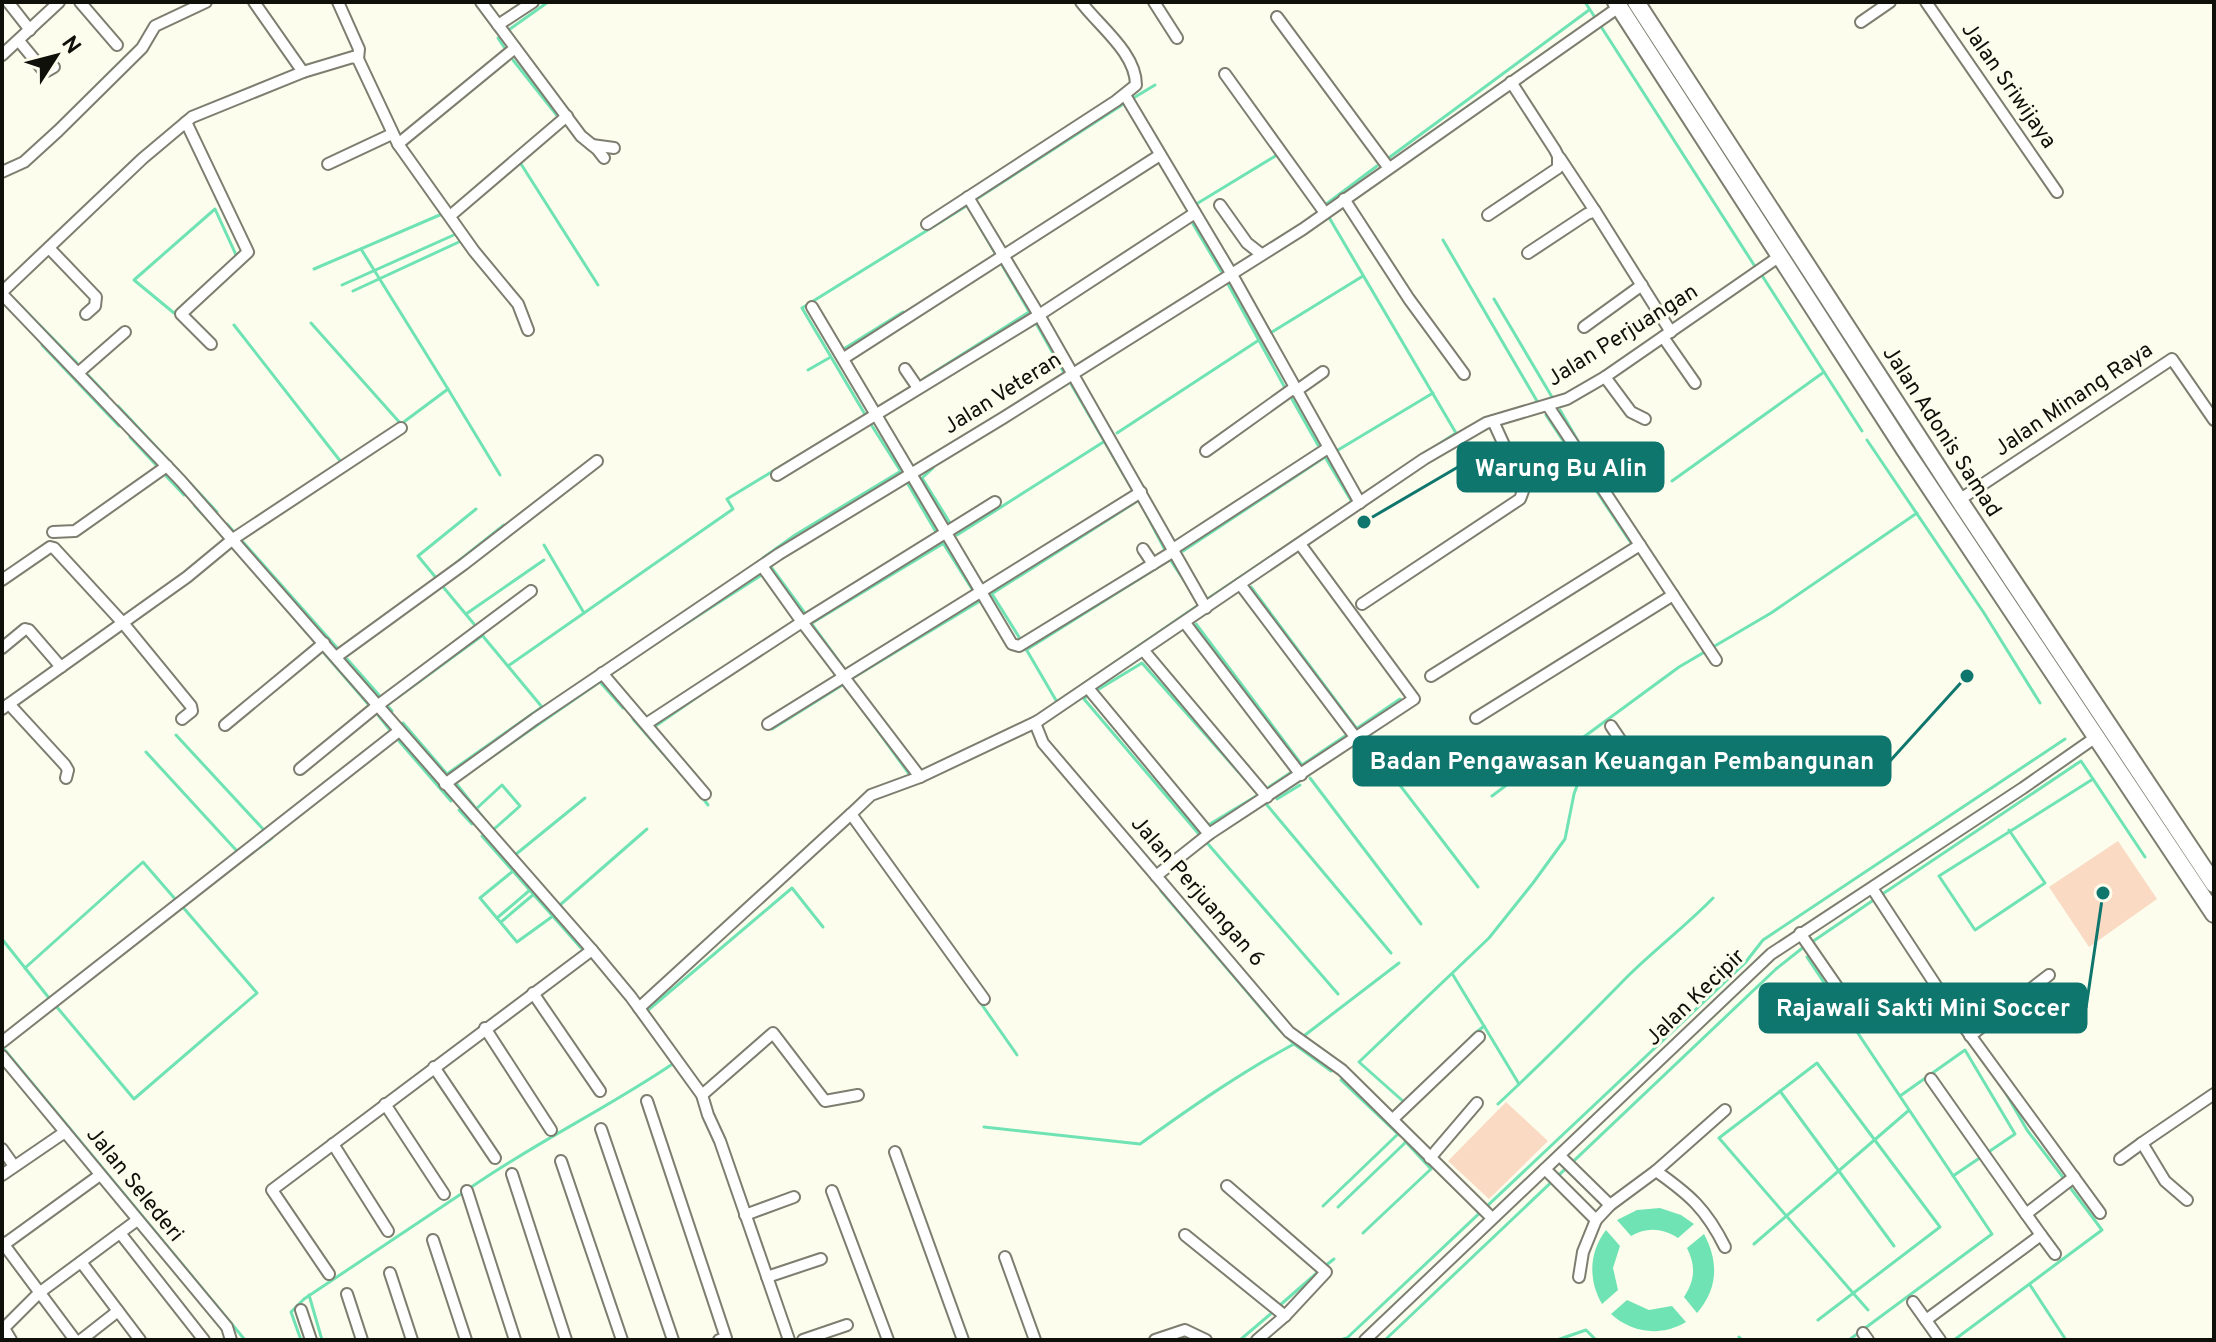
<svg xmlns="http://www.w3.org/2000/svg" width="2216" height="1342" font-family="Overpass,sans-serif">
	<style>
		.green { fill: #fbdac4 }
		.water { fill: #70e3b5 }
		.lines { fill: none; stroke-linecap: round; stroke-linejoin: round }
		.stream { stroke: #70e3b5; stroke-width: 3 }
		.minor-casing { stroke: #7d7e70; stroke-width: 14 }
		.trunk-casing { stroke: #7d7e70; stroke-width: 20 }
		.minor { stroke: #fff; stroke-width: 10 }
		.trunk { stroke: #fff; stroke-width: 16 }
		.labels { text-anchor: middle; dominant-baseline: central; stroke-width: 6; stroke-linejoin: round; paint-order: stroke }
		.street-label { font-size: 22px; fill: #10100b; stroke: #fcfded }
		.leader { fill: none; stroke: #0f766e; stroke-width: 3 }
		.callout-dot { fill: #0f766e; stroke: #fcfded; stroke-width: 3 }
		.callout { fill: #0f766e; stroke: #0f766e; stroke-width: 3 }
		.callout-label { font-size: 24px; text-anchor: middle; font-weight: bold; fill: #fff }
	</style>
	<rect width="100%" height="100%" fill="#fcfded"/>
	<!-- green -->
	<g class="green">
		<path d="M2118 841 2157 899 2089 947 2049 887Z"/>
		<path d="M1506 1102 1548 1141 1489 1199 1448 1161Z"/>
	</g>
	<!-- water -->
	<g class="water">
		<path d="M1660 1208 1681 1215 1694 1224 1678 1238C1662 1228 1647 1227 1631 1236L1617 1220 1637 1210Z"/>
		<path d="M1606 1230 1620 1246 1613 1268 1618 1290 1602 1304C1588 1280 1589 1252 1606 1230Z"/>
		<path d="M1704 1234C1719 1262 1718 1289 1697 1313L1684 1297C1695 1281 1696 1266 1687 1248Z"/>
		<path d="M1627 1300 1649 1310 1672 1306 1686 1322C1661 1337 1632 1333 1611 1314Z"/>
	</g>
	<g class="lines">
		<!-- stream -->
		<g class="stream">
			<path d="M1585 2 1596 19"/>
			<path d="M1600 25 1756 268"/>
			<path d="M510 29 548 2"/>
			<path d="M498 38 504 47"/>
			<path d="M513 60 559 118 557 120"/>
			<path d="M1135 97 1155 85"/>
			<path d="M1390 157 1589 10"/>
			<path d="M521 164 598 285"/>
			<path d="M978 198 1122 105"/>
			<path d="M1198 203 1277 155"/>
			<path d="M967 205 1030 313"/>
			<path d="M1325 205 1377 166"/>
			<path d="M1327 214 1456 433 1430 450"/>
			<path d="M1193 224 1221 271"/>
			<path d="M1443 240 1537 401"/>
			<path d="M314 269 442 214"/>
			<path d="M1761 274 1862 431"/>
			<path d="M1228 284 1284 386"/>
			<path d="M342 285 456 234 454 231"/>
			<path d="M353 291 461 241"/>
			<path d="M10 295 77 363"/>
			<path d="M193 296 174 313 134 280 215 209 237 257"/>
			<path d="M1494 299 1552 397"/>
			<path d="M311 323 401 424 448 389 361 249"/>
			<path d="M234 325 341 462 344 460"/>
			<path d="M1037 325 1063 371"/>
			<path d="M42 345 119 426"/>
			<path d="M842 350 903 312"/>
			<path d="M808 370 829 358"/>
			<path d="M88 375 107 395"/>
			<path d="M925 378 1029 312"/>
			<path d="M1071 384 1132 489"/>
			<path d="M448 389 500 475"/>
			<path d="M1292 399 1318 445"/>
			<path d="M118 406 217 512"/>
			<path d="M1560 410 1578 441"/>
			<path d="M1546 415 1631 543"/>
			<path d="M866 416 802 308 968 205"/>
			<path d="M872 426 900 470"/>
			<path d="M1117 433 1259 340 1363 276"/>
			<path d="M130 437 156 465"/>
			<path d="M1867 440 1984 613 2040 703"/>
			<path d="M1338 450 1433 393"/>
			<path d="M1325 457 1352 502"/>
			<path d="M933 468 922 478 950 523"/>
			<path d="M166 476 184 495"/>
			<path d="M1672 481 1824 372"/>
			<path d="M908 484 936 532"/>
			<path d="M1140 502 1164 548"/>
			<path d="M195 506 212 524"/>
			<path d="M227 524 235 533"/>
			<path d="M957 535 1105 441"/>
			<path d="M243 542 339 650"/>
			<path d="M943 543 972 589"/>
			<path d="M544 545 584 613"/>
			<path d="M234 549 314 641"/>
			<path d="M1183 551 1325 457"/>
			<path d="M763 558 795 535 901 471"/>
			<path d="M1171 561 1189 588"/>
			<path d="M451 567 504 525"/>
			<path d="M771 567 804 612"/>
			<path d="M437 579 418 556 476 509"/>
			<path d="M1251 587 1357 729"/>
			<path d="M444 588 474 624"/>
			<path d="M993 593 1139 500"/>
			<path d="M992 594 1019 637"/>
			<path d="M1209 598 1352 502"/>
			<path d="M466 614 544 560"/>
			<path d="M811 623 843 667"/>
			<path d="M812 623 944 543"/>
			<path d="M1196 624 1302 765"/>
			<path d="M648 648 760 576"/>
			<path d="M1026 649 1057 702 1200 604"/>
			<path d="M1026 650 1171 559"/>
			<path d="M324 653 368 704"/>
			<path d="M347 659 379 695"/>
			<path d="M508 666 733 509 727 499 798 456"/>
			<path d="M612 673 626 664"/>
			<path d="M851 679 980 601"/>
			<path d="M600 682 623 708"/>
			<path d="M846 687 912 778"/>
			<path d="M1099 689 1142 663 1259 795"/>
			<path d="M1086 697 1084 699 1198 833"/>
			<path d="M386 704 392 711"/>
			<path d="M387 705 483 635"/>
			<path d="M378 715 389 729"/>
			<path d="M633 719 689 783"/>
			<path d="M403 723 447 774 542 707 482 635"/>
			<path d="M657 725 700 695"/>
			<path d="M772 729 844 684"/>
			<path d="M1356 729 1400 699"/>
			<path d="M176 735 263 829"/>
			<path d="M399 741 451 801"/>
			<path d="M1366 741 1478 887"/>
			<path d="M146 752 236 850"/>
			<path d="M1302 765 1345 736"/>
			<path d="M474 769 601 681"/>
			<path d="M1310 778 1421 924"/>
			<path d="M455 782 489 825"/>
			<path d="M1269 787 1290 773"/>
			<path d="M1492 796 1549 753 1579 740"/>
			<path d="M702 797 708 805"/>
			<path d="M1277 799 1300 785"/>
			<path d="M1267 805 1391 953"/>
			<path d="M476 809 502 785 520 806 493 830"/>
			<path d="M459 810 472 824"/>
			<path d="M1210 824 1258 795"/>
			<path d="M2009 830 2045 883 1975 930 1939 876 2093 779"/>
			<path d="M482 836 581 948"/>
			<path d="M1208 844 1338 994"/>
			<path d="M515 855 585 798"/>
			<path d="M244 859 272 838"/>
			<path d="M513 871 480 898 517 942 553 916"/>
			<path d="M1161 891 1277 1027 1294 1044 1331 1071"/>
			<path d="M1881 895 2081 761 2145 857"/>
			<path d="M560 905 647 829"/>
			<path d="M497 918 530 890"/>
			<path d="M501 922 534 894"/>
			<path d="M2 939 49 998"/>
			<path d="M1812 942 1875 899"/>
			<path d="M1807 957 1992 1234 1849 1340"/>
			<path d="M25 968 143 862 176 900"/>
			<path d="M1453 975 1484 1026"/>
			<path d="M980 1002 1017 1055"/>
			<path d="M56 1006 134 1099 257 993 181 905"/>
			<path d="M647 1011 792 888 823 927"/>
			<path d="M1305 1035 1399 963"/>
			<path d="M1472 1036 1484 1026 1519 1084"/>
			<path d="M4 1049 245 1340"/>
			<path d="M1341 1080 1399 1135"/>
			<path d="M2004 1090 2027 1130 2065 1180"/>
			<path d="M1780 1091 1894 1246"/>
			<path d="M1900 1096 1965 1050 2015 1134 1953 1176"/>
			<path d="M1404 1102 1359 1062 1489 938 1533 883 1565 839 1574 794 1588 755 1581 739 1679 667 1771 613 1917 513"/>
			<path d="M1498 1104C1542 1063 1584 1021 1626 978 1654 950 1686 926 1713 898"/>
			<path d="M984 1127 1140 1144C1190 1108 1240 1073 1294 1044"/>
			<path d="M470 1188C536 1142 608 1108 674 1063"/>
			<path d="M1323 1206 1398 1134"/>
			<path d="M1338 1207 1406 1142"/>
			<path d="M1363 1233 1431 1169 1405 1141"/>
			<path d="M1754 1244 1908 1111"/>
			<path d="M1325 1266 1334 1259"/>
			<path d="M2030 1285 2066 1340"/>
			<path d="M309 1295 322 1340"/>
			<path d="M1279 1306 1319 1271"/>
			<path d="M1818 1320 1940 1227 1817 1063 1719 1138 1853 1293 1868 1310"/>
			<path d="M1739 1337 1742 1340"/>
			<path d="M301 1340 291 1312 304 1299 464 1192"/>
			<path d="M1240 1340 1274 1311"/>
			<path d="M1340 1340 1347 1338 1745 963 1763 940 2065 739"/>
			<path d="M1385 1340 1776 969 1805 946"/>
			<path d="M1557 1340 1586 1330 1596 1340"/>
			<path d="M1954 1340 2102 1230 2069 1186"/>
		</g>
		<defs>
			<g id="minor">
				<path d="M8 2 30 30"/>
				<path d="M80 2 117 45"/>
				<path d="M254 2 303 72"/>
				<path d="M338 2 359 49 358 59"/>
				<path d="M481 2 581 136 597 149 604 158"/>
				<path d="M1154 2 1177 38"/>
				<path d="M1926 2 2057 192"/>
				<path d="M1277 17 1388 167"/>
				<path d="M1861 22 1890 2"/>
				<path d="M498 25 533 2"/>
				<path d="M19 41 43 70 47 71 54 67"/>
				<path d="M2 55 59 2"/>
				<path d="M1225 74 1325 213"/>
				<path d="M1125 95 1231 273 1360 503"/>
				<path d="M186 122 248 252 181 314 211 344"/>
				<path d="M398 144 515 48"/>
				<path d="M592 145 614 148"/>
				<path d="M1560 158 1595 211"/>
				<path d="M328 164 392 134"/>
				<path d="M2 172 24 162 58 131 142 48 155 26 206 2"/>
				<path d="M968 197 1039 315 1206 608"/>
				<path d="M1344 199 1409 299 1464 374"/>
				<path d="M1220 205 1247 243 1261 254"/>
				<path d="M1488 215 1558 168V156L1555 150 1511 82"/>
				<path d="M450 216 567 116"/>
				<path d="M927 224 1116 101 1136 85C1136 53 1099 26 1081 2"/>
				<path d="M49 248 96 297 95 306 86 314"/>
				<path d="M1528 253 1587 214 1595 211 1671 332"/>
				<path d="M2 292 142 159 192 117 303 72 353 57 358 59 398 144 474 251 518 304 528 330"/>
				<path d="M2 294 181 481 592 950"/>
				<path d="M812 307 1012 644 1019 646 1174 551"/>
				<path d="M1584 327 1642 285"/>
				<path d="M1663 337 1695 383"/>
				<path d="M844 358 1160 155"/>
				<path d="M905 369 918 388"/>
				<path d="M78 373 125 332"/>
				<path d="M1605 377 1631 412 1645 419"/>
				<path d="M1296 391 1323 372"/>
				<path d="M1548 406 1716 660"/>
				<path d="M1206 451 1294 388"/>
				<path d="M777 475 1039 315 1195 213"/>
				<path d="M1959 500 2172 359 2214 420"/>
				<path d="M53 532 75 531 167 466"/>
				<path d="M1143 549 1153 564"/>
				<path d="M1173 549 1328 448"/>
				<path d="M762 566 802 622 920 777"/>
				<path d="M2 580 50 547 54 548 123 623 191 706 192 711 182 719"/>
				<path d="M1240 584 1356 738"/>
				<path d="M1362 604 1520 499 1523 491 1521 482 1493 421"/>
				<path d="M1185 623 1301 775"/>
				<path d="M2 648 25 629 29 630 61 667"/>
				<path d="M1144 651 1267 797"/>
				<path d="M336 657 464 564 597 461"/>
				<path d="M602 673 705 794"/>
				<path d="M1431 676 1640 545"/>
				<path d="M1088 688 1209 834"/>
				<path d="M9 704 65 765 68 770 66 778"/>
				<path d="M2 709 187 577 233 539 401 428"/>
				<path d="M1476 718 1673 595"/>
				<path d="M646 724 802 622 995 502"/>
				<path d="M768 724 1141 492"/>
				<path d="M225 725 324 643"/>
				<path d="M1611 726 1642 772"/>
				<path d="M300 769 377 706 531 591"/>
				<path d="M445 784 535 719 779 554 1003 418 1303 229 1619 7"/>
				<path d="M1156 876 1209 834 1414 699 1300 544"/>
				<path d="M1872 888 1954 1013 2100 1213"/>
				<path d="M1800 933 1856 1014"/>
				<path d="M533 993 600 1091"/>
				<path d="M984 999 851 814 871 795 920 777 1038 721"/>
				<path d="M639 1008 851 814"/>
				<path d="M485 1028 551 1130"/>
				<path d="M1970 1036 2049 975"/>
				<path d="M2 1042 399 731"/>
				<path d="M2 1056 227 1327 231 1340"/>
				<path d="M434 1067 495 1158"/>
				<path d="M1931 1079 2026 1214"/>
				<path d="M702 1095 773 1033 825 1101 858 1095"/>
				<path d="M647 1101 726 1338 719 1340"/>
				<path d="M385 1104 444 1194"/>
				<path d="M1393 1119 1479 1037"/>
				<path d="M601 1129 673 1340"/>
				<path d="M333 1144 388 1231"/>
				<path d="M2 1149 14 1166"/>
				<path d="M895 1152 963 1340"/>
				<path d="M1560 1156 1610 1205"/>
				<path d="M1430 1158 1477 1103"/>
				<path d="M2120 1159 2142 1143"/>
				<path d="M561 1161 622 1340"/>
				<path d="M1545 1169 1596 1220"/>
				<path d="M1656 1171C1690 1195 1706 1209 1725 1247"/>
				<path d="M512 1174 566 1340"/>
				<path d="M2 1175 65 1132"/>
				<path d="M1227 1186 1326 1272 1285 1316 1257 1340"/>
				<path d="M467 1191 515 1340"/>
				<path d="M832 1191 888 1340"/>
				<path d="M2187 1200 2165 1181 2142 1143 2214 1094"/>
				<path d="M745 1215 794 1197"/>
				<path d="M1491 1217 1342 1070 1289 1032 1043 743 1035 723 1424 459 1486 423 1567 399 1605 377 1780 256"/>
				<path d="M120 1233 204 1340"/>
				<path d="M1185 1235 1285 1316"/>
				<path d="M2041 1235 2026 1214 2074 1177"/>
				<path d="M433 1240 466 1340"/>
				<path d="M2 1242 75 1340"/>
				<path d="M2 1246 100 1175"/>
				<path d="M1005 1257 1035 1340"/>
				<path d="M81 1262 140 1340"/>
				<path d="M390 1273 412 1340"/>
				<path d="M329 1274 272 1190 592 950 631 997 702 1095 708 1115 720 1141 789 1340"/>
				<path d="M767 1277 821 1259"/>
				<path d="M1579 1277 1583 1252 1596 1220 1610 1205 1656 1171 1725 1110"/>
				<path d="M347 1294 362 1340"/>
				<path d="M1913 1302 1940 1340"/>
				<path d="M301 1310 311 1340"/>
				<path d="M1926 1320 2041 1235 2055 1254"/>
				<path d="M1863 1333 1868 1340"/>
				<path d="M11 1340 4 1328 39 1293 136 1221"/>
				<path d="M81 1340 118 1311"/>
				<path d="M803 1340 847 1325"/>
				<path d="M1155 1340 1185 1330 1206 1340"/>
				<path d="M1365 1340 1771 954 2023 788 2096 737"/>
			</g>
			<g id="trunk">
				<path d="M1616 2 1905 450 2214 914"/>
				<path d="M1636 2 1959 500 2214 884"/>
			</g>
		</defs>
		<!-- minor casing -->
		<use href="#minor" class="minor-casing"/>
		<!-- trunk casing -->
		<use href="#trunk" class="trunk-casing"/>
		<!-- minor -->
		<use href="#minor" class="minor"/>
		<!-- trunk -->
		<use href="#trunk" class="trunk"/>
	</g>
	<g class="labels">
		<!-- street labels -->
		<g class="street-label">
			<text transform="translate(2008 86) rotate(55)">Jalan Sriwijaya</text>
			<text transform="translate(1623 336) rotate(-32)">Jalan Perjuangan</text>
			<text transform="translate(1003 394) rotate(-32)">Jalan Veteran</text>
			<text transform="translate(2074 400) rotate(-34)">Jalan Minang Raya</text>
			<text transform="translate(1941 432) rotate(57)">Jalan Adonis Samad</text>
			<text transform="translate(1197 892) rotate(49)">Jalan Perjuangan 6</text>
			<text transform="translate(1696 998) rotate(-44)">Jalan Kecipir</text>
			<text transform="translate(134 1185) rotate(51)">Jalan Selederi</text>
		</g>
	</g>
	<!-- callouts -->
	<path class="leader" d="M1364 522L1458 467M1967 676L1890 761M2103 893L2086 1008"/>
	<g class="callout-dot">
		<circle cx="1364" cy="522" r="8"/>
		<circle cx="1967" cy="676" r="8"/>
		<circle cx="2103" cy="893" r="8"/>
	</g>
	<g class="callout">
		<rect x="1458" y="443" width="205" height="48" rx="8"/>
		<rect x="1354" y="737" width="536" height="48" rx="8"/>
		<rect x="1760" y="984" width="326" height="48" rx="8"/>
	</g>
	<g class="callout-label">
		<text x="1561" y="476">Warung Bu Alin</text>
		<text x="1622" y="769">Badan Pengawasan Keuangan Pembangunan</text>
		<text x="1923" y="1016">Rajawali Sakti Mini Soccer</text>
	</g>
	<!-- border -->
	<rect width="2216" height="1342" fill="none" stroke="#10100b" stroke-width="8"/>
	<!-- north arrow -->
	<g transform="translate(56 56) rotate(54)" stroke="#fcfded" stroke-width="6" paint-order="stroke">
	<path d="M0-6L14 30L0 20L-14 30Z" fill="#10100b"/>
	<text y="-12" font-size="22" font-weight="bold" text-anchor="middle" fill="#10100b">N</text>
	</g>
</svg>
